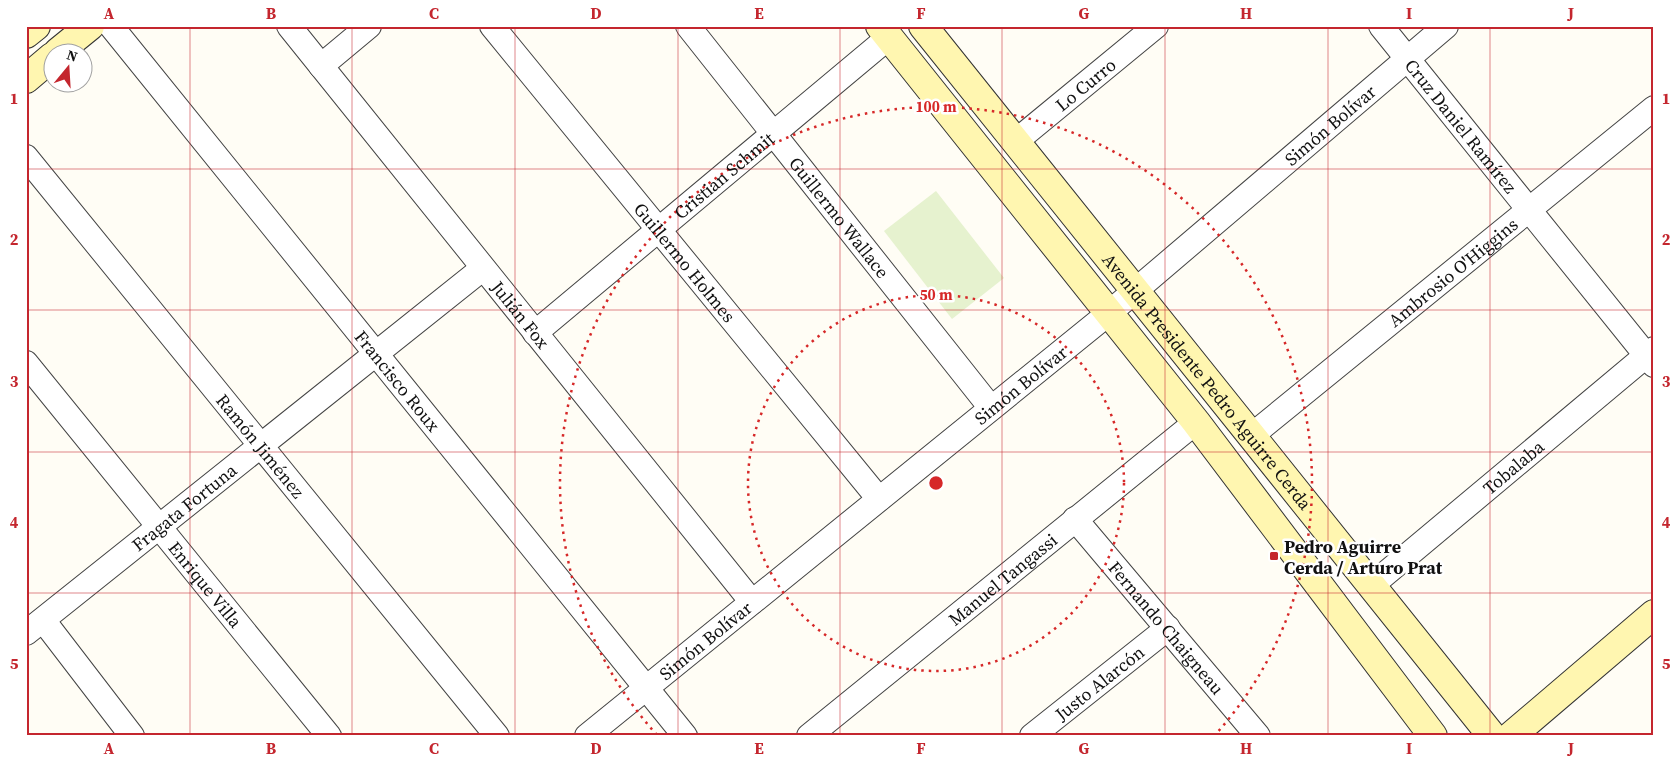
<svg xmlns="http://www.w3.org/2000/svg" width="1680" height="762" font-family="'Source Serif 4',serif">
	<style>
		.pitch { fill: #e6f2cf }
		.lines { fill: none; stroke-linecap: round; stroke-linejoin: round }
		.street-casing { stroke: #444; stroke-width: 26 }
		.secondary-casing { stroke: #333; stroke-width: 30 }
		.street { stroke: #fff; stroke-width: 24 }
		.secondary { stroke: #fff6b0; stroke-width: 28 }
		.grid { fill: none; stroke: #c4262e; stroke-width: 1; stroke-opacity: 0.55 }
		.ring { fill: none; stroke: #d62828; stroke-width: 2.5; stroke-dasharray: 2.5 5 }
		.poi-dot { fill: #c4262e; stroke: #fff; stroke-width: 2 }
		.labels { text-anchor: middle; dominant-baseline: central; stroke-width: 5; stroke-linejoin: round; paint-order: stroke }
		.street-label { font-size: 18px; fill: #111; stroke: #fff }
		.poi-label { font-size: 18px; font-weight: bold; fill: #111; stroke: #fff; text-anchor: start }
		.centre { fill: #d62828; stroke: #fff; stroke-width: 2.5 }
		.ring-label { font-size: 15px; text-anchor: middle; font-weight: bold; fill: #d62828; stroke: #fff; stroke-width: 5; stroke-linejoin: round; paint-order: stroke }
		.neatline { fill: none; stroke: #c4262e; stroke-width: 2 }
		.grid-label { font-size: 16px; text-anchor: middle; font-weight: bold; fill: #c4262e }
	</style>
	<rect width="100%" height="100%" fill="#fffdf5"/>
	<!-- pitch -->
	<path class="pitch" d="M936 191 1004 278 952 319 884 231Z"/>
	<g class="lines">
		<defs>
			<g id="street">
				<path id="s1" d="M111 26 685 736"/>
				<path id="s2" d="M289 26 752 602"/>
				<path id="s3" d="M492 26 879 499"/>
				<path id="s4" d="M688 26 991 408"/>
				<path id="s5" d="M1381 26 1654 365"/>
				<path d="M321 66 369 26"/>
				<path id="s6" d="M1015 142 1156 26"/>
				<path id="s7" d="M26 157 497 736"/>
				<path id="s8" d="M535 333 889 37"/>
				<path id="s9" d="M26 363 329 736"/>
				<path id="s10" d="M1251 436 1654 108"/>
				<path id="s11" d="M1075 519 1258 736"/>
				<path id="s12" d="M1372 585 1654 349"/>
				<path d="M43 620 132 736"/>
				<path id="s13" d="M26 633 482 269"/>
				<path id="s14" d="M587 736 1109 313 1446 26"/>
				<path id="s15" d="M809 736 1196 422"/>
				<path id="s16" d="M1032 736 1168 628"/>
			</g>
			<g id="secondary">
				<path d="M880 26 1196 422 1433 736"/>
				<path id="s17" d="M923 26 1492 736"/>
				<path d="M26 34 36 26"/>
				<path d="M58 52 90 26"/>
				<path d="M26 79 52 57"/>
				<path d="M1511 736 1654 614"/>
			</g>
		</defs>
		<!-- street casing -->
		<use href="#street" class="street-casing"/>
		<!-- secondary casing -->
		<use href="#secondary" class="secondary-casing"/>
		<!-- street -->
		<use href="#street" class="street"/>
		<!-- secondary -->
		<use href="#secondary" class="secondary"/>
	</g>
	<!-- grid -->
	<path class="grid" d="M190 26V736M352 26V736M515 26V736M678 26V736M840 26V736M1002 26V736M1165 26V736M1328 26V736M1490 26V736M26 169H1654M26 310H1654M26 452H1654M26 593H1654"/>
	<!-- distance rings -->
	<g class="ring">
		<circle cx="936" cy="483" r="188"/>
		<path d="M657 735A376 376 0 1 1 1215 735"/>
	</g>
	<!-- markers -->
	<rect class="poi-dot" x="1269" y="551" width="10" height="10" rx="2.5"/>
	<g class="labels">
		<!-- street labels -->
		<g class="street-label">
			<text stroke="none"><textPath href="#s6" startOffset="91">Lo Curro</textPath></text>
			<text stroke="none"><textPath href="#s14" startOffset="962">Simón Bolívar</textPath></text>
			<text stroke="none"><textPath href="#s5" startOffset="128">Cruz Daniel Ramírez</textPath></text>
			<text stroke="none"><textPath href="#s8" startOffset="246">Cristian Schmit</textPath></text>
			<text stroke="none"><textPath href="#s4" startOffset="244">Guillermo Wallace</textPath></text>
			<text stroke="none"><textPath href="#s3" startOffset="305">Guillermo Holmes</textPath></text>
			<text stroke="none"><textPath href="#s10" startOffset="260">Ambrosio O'Higgins</textPath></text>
			<text stroke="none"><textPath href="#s2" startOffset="370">Julián Fox</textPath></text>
			<text stroke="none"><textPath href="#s17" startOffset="455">Avenida Presidente Pedro Aguirre Cerda</textPath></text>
			<text stroke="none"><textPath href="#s1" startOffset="456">Francisco Roux</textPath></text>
			<text stroke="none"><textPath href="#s14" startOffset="558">Simón Bolívar</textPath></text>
			<text stroke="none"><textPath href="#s7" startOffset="372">Ramón Jiménez</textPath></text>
			<text stroke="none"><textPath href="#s12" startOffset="184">Tobalaba</textPath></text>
			<text stroke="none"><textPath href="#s13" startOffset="202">Fragata Fortuna</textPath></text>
			<text stroke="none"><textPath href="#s15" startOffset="249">Manuel Tangassi</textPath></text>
			<text stroke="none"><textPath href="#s9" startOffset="285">Enrique Villa</textPath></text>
			<text stroke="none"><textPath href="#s11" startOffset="142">Fernando Chaigneau</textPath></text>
			<text stroke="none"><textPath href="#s14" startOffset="152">Simón Bolívar</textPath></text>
			<text stroke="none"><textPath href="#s16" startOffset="86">Justo Alarcón</textPath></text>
		</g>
		<!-- poi labels -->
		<g class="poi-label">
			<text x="1284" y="546">Pedro Aguirre<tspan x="1284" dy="21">Cerda / Arturo Prat</tspan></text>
		</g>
	</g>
	<circle cx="936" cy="483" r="8" class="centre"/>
	<g class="ring-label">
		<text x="936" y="112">100 m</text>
		<text x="936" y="300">50 m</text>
	</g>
	<!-- border -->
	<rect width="1680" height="762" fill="none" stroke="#ffffff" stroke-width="55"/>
	<!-- north arrow -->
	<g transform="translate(68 68) rotate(18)"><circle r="24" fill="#ffffff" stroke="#a0a0a0"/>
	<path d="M0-4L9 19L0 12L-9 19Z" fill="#c4262e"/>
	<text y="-8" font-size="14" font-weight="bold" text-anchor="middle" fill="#111111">N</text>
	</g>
	<rect x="28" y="28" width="1624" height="706" class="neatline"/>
	<g class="grid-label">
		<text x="109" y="19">A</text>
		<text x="271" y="19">B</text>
		<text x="434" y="19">C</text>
		<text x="596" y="19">D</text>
		<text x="759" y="19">E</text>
		<text x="921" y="19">F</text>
		<text x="1084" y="19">G</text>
		<text x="1246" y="19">H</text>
		<text x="1409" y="19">I</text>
		<text x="1571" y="19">J</text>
		<text x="14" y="104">1</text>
		<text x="1666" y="104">1</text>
		<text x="14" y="245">2</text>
		<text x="1666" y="245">2</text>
		<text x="14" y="387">3</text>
		<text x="1666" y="387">3</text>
		<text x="14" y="528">4</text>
		<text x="1666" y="528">4</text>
		<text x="14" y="669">5</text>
		<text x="1666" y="669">5</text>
		<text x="109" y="754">A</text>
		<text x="271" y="754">B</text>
		<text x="434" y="754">C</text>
		<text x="596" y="754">D</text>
		<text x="759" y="754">E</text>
		<text x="921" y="754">F</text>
		<text x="1084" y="754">G</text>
		<text x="1246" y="754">H</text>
		<text x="1409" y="754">I</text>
		<text x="1571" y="754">J</text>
	</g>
</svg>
